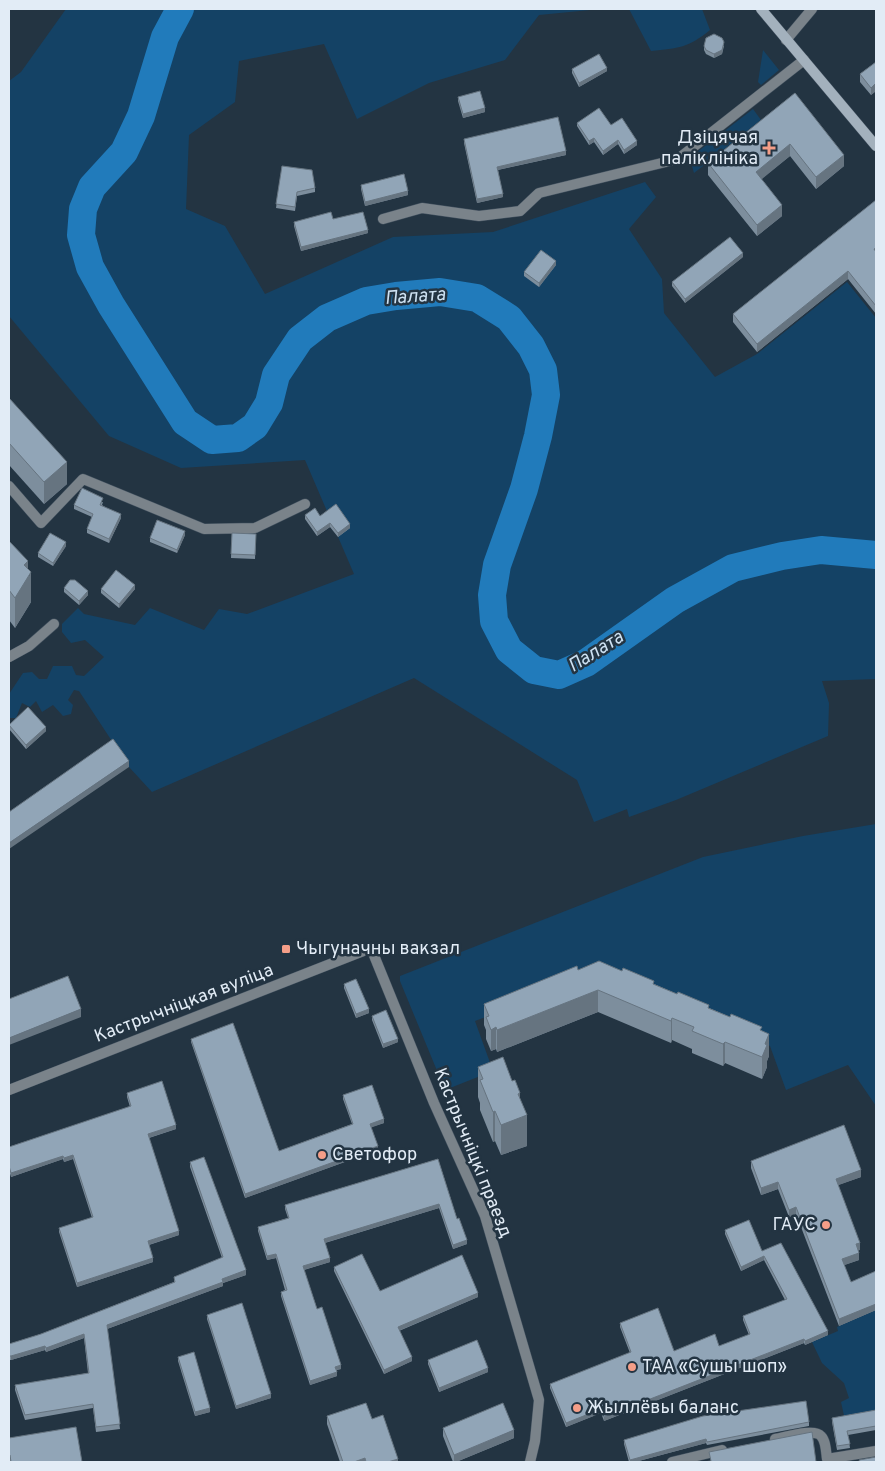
<svg xmlns="http://www.w3.org/2000/svg" width="885" height="1471" font-family="Overpass,sans-serif">
	<style>
		.green { fill: #144265 }
		.lines { fill: none; stroke-linecap: round; stroke-linejoin: round }
		.river { stroke: #217bbb; stroke-width: 28 }
		.minor-casing { stroke: #42515f; stroke-width: 11 }
		.secondary-casing { stroke: #42515f; stroke-width: 11 }
		.minor { stroke: #7a838a; stroke-width: 10 }
		.secondary { stroke: #a3b1bd; stroke-width: 10 }
		.wall { fill: #7d8e9d }
		.shaded-wall { fill: #667480 }
		.building { fill: #91a5b7; stroke: #667480 }
		.poi-dot { fill: #f49e88; stroke: #233442; stroke-width: 2 }
		.labels { text-anchor: middle; dominant-baseline: central; stroke-width: 5; stroke-linejoin: round; paint-order: stroke }
		.poi-label { font-size: 18px; fill: #e2ecf6; stroke: #233442; text-anchor: start }
		.street-label { font-size: 18px; fill: #e2ecf6; stroke: #233442 }
		.water-label { font-size: 19px; font-style: italic; fill: #cee2f3; stroke: #233442 }
	</style>
	<rect width="100%" height="100%" fill="#233442"/>
	<!-- green -->
	<g class="green">
		<path d="M66 9H600L539 15 505 60 429 83 357 119 324 44 239 61 235 102 189 135 186 209 225 226 265 294 393 237 493 232 645 182 656 197 629 229 662 279 664 313 715 377 757 354 847 282 876 318V679L822 681 829 703 828 736 676 800 629 817 627 809 594 822 577 780 414 678 152 792 129 767 79 691 74 690 68 700 73 705 71 714 63 716 53 705 42 712 36 701 30 707 22 703 16 718H9V694L23 673 32 672 39 679H47L53 666H72L76 675 84 676 104 657 85 640 71 643 62 632V624L78 608 84 614 135 625 150 608 204 630 219 609 247 614 354 574 305 460 181 468 109 436 9 316V81L21 72Z"/>
		<path d="M629 9H702L710 30C688 48 679 48 651 51Z"/>
		<path d="M763 50 779 70 761 85 758 82Z"/>
		<path d="M753 109 761 120 694 173 691 163 696 153Z"/>
		<path d="M876 824V1106L848 1065 786 1090 770 1046 602 973 475 1021 493 1071 445 1090 400 981V976L703 857 803 836Z"/>
		<path d="M876 1310V1414L845 1420 841 1402 849 1398 844 1383 822 1363 812 1342 838 1331 837 1327Z"/>
	</g>
	<g class="lines">
		<!-- river -->
		<path class="river" d="M180 9 165 37 141 116 124 152 92 187 83 209 81 235 90 267 111 305 185 422 212 440 238 438 255 426 269 403 276 375 300 339 327 318 366 301 396 296 440 292 477 298 509 318 531 346 543 370 546 395 538 436 524 489 497 565 492 595 494 621 509 650 534 670 559 675 586 663 675 600 733 568 782 556 821 550 876 555"/>
		<defs>
			<g id="minor">
				<path d="M786 40 812 9"/>
				<path d="M383 219 422 208 479 216 520 211 539 193 678 159 804 60"/>
				<path d="M9 486 41 523 83 479 204 529 255 528 305 504"/>
				<path d="M9 657 29 646 54 624"/>
				<path d="M9 1090 371 948 434 1103 485 1216 539 1400 535 1441 530 1462"/>
				<path d="M775 1439C786 1437 814 1428 821 1436 826 1441 826 1452 827 1459L876 1451"/>
				<path d="M672 1462 722 1450"/>
			</g>
			<path id="secondary" d="M761 9 876 146"/>
		</defs>
		<!-- minor casing -->
		<use href="#minor" class="minor-casing"/>
		<!-- secondary casing -->
		<use href="#secondary" class="secondary-casing"/>
		<!-- minor -->
		<use href="#minor" class="minor"/>
		<!-- secondary -->
		<use href="#secondary" class="secondary"/>
	</g>
	<!-- wall -->
	<g class="wall">
		<path d="M704 46H724L722 54 714 58 706 54 704 50Z"/>
		<path d="M876 62V91L871 95 860 82V74Z"/>
		<path d="M572 69 607 71 579 87 572 73Z"/>
		<path d="M795 93 844 166 816 189 790 156 761 179 782 216 757 236 708 175V163Z"/>
		<path d="M458 97 485 112 463 118 458 101Z"/>
		<path d="M577 123 611 125 637 145 624 154 618 144 603 155 594 142 589 145 577 126Z"/>
		<path d="M464 139 566 155 498 170 503 197 477 203 464 143Z"/>
		<path d="M282 166 315 188V192L297 196 295 211 276 208Z"/>
		<path d="M361 185 408 195 365 206 361 189Z"/>
		<path d="M876 200V314L848 279 757 352 733 322V314Z"/>
		<path d="M333 219 368 233 301 251 294 226V222Z"/>
		<path d="M743 257 685 303 672 286V282Z"/>
		<path d="M556 265 539 287 524 276V272Z"/>
		<path d="M9 398 67 484 44 504 9 465Z"/>
		<path d="M103 502 102 505 121 518 109 543 87 533V529L92 517 74 509V505Z"/>
		<path d="M305 515 320 516 350 528 338 537 330 527 317 536 305 519Z"/>
		<path d="M232 533 256 534 255 559 231 558Z"/>
		<path d="M185 535 177 553 150 542V538Z"/>
		<path d="M9 542 28 569 31 602 15 628 9 620Z"/>
		<path d="M66 546 53 566 38 557V553Z"/>
		<path d="M64 588 88 595 79 605 64 592Z"/>
		<path d="M101 589H135L119 608 101 593Z"/>
		<path d="M9 725 46 731 26 749 9 729Z"/>
		<path d="M578 970 654 984 762 1031 769 1056 767 1061V1067L762 1079 725 1063 723 1066 692 1053V1049L672 1040 671 1043 598 1012 497 1052 496 1049 491 1051 486 1039V1030L484 1025V1004Z"/>
		<path d="M344 984 369 1013 356 1018 344 988Z"/>
		<path d="M372 1016 398 1042 383 1048 372 1020Z"/>
		<path d="M191 1039 279 1151 352 1124 343 1099V1095L384 1123 371 1127 378 1150 245 1198 191 1042Z"/>
		<path d="M478 1067 512 1081 520 1099 527 1146 501 1155 495 1141 493 1142 480 1110V1103L478 1097Z"/>
		<path d="M127 1093 176 1129 149 1138 179 1235 149 1245 153 1262 77 1287 59 1232V1228L92 1218 73 1159 64 1162 63 1159 11 1177 9 1170V1147L130 1107 127 1097Z"/>
		<path d="M438 1159 457 1219 467 1244 453 1249 439 1208 325 1243 330 1262 304 1270 317 1309 341 1369 337 1370V1376L310 1385 281 1296V1292L285 1290 276 1258 267 1260 258 1231V1227L288 1218 285 1209V1205Z"/>
		<path d="M751 1161 861 1177 838 1185 860 1250H858L859 1260 844 1265 851 1282 876 1271V1310L839 1326 796 1214 789 1217 778 1189 761 1195 751 1168Z"/>
		<path d="M190 1162 246 1275 223 1283V1286L107 1329 120 1429 96 1432 93 1408 25 1420 15 1390V1385L88 1373 84 1338 46 1352 45 1350 11 1360H9V1344L41 1334 174 1282V1277L222 1258 190 1167Z"/>
		<path d="M725 1230 762 1251 828 1335 805 1345 804 1343 604 1421 601 1413 566 1427 550 1388V1384L630 1353 620 1327V1323L674 1351 719 1346 749 1335 743 1320V1316L785 1300 764 1260 741 1271 725 1234Z"/>
		<path d="M334 1267 380 1291 478 1297 399 1331 412 1361 384 1374 334 1271Z"/>
		<path d="M207 1315 271 1398 236 1409 207 1319Z"/>
		<path d="M178 1357 210 1412 195 1416 178 1361Z"/>
		<path d="M428 1360 488 1372 439 1392 428 1364Z"/>
		<path d="M876 1410V1430L848 1435 850 1448 837 1450 832 1422V1418Z"/>
		<path d="M327 1416 372 1419 398 1462H340L327 1424Z"/>
		<path d="M809 1422V1426L707 1445 706 1443 635 1462H629L624 1444V1440Z"/>
		<path d="M443 1428 514 1438 456 1462H453L443 1436Z"/>
		<path d="M9 1438 82 1462H9Z"/>
	</g>
	<!-- shaded-wall -->
	<g class="shaded-wall">
		<path d="M724 42 722 54 714 58V54Z"/>
		<path d="M607 68V71L579 87V83Z"/>
		<path d="M876 83V91L871 95V88Z"/>
		<path d="M485 108V112L463 118V114Z"/>
		<path d="M594 138V142L589 145V141Z"/>
		<path d="M618 140V144L603 155V151Z"/>
		<path d="M637 141V145L624 154V150Z"/>
		<path d="M790 144V156L756 184V172Z"/>
		<path d="M566 151V155L497 170V167Z"/>
		<path d="M844 155V166L816 189V177Z"/>
		<path d="M408 191V195L365 206V202Z"/>
		<path d="M503 194V197L477 203V199Z"/>
		<path d="M782 205V216L757 236V225Z"/>
		<path d="M368 230V233L301 251V247Z"/>
		<path d="M743 253V257L685 303V299Z"/>
		<path d="M556 261V265L539 287V283Z"/>
		<path d="M848 271V279L757 352V344Z"/>
		<path d="M67 462V484L44 504V482Z"/>
		<path d="M121 514V518L109 543V539Z"/>
		<path d="M330 523V527L317 536V532Z"/>
		<path d="M350 524V528L338 537V533Z"/>
		<path d="M185 531V535L177 553V550Z"/>
		<path d="M66 542V546L53 566V563Z"/>
		<path d="M28 561V578L31 572V602L15 628V598L24 565Z"/>
		<path d="M135 585V589L119 608V604Z"/>
		<path d="M88 591V595L79 605V601Z"/>
		<path d="M46 727V731L26 749V745Z"/>
		<path d="M129 761V767L9 849V843Z"/>
		<path d="M598 990V1012L497 1052V1030Z"/>
		<path d="M81 1009V1017L9 1045V1038Z"/>
		<path d="M369 1009V1013L356 1018V1014Z"/>
		<path d="M672 1018V1040L671 1043V1021Z"/>
		<path d="M496 1027V1049L491 1051V1030Z"/>
		<path d="M769 1034V1056L767 1061V1067L762 1079V1057L765 1044Z"/>
		<path d="M398 1039V1042L383 1048V1044Z"/>
		<path d="M725 1042V1063L723 1066V1044Z"/>
		<path d="M520 1093V1118L527 1115V1146L501 1155V1125L518 1094Z"/>
		<path d="M495 1111V1141L493 1142V1112Z"/>
		<path d="M384 1119V1123L370 1128V1124Z"/>
		<path d="M176 1125V1129L148 1138V1134Z"/>
		<path d="M378 1146V1150L245 1198V1194Z"/>
		<path d="M73 1155V1159L64 1162V1158Z"/>
		<path d="M63 1156V1159L11 1177V1173Z"/>
		<path d="M861 1170V1177L836 1186V1179Z"/>
		<path d="M778 1182V1189L761 1195V1188Z"/>
		<path d="M439 1204V1208L324 1243V1239Z"/>
		<path d="M796 1207V1214L789 1217V1210Z"/>
		<path d="M179 1231V1235L148 1245V1241Z"/>
		<path d="M467 1240V1244L453 1249V1245Z"/>
		<path d="M860 1243V1250L856 1251V1244Z"/>
		<path d="M859 1253V1260L842 1266V1259Z"/>
		<path d="M276 1254V1258L267 1260V1256Z"/>
		<path d="M764 1256V1260L741 1271V1267Z"/>
		<path d="M153 1258V1262L77 1287V1283Z"/>
		<path d="M330 1258V1262L303 1270V1266Z"/>
		<path d="M246 1270V1275L223 1283V1286L107 1329V1325L222 1279Z"/>
		<path d="M478 1293V1297L398 1331V1327Z"/>
		<path d="M876 1304V1310L839 1326V1319Z"/>
		<path d="M828 1331V1335L805 1345V1341Z"/>
		<path d="M84 1334V1338L46 1352V1348Z"/>
		<path d="M804 1339V1343L604 1421V1417Z"/>
		<path d="M45 1346V1350L11 1360V1356Z"/>
		<path d="M412 1357V1361L384 1374V1370Z"/>
		<path d="M341 1365V1369L335 1370V1367Z"/>
		<path d="M488 1368V1372L439 1392V1388Z"/>
		<path d="M337 1372V1376L310 1385V1381Z"/>
		<path d="M271 1394V1398L236 1409V1406Z"/>
		<path d="M210 1408V1412L195 1416V1412Z"/>
		<path d="M601 1409V1413L566 1427V1423Z"/>
		<path d="M514 1430V1438L456 1462H454V1455Z"/>
		<path d="M706 1439V1443L635 1462H630V1460Z"/>
		<path d="M365 1458V1462H354Z"/>
		<path d="M398 1459V1462H388Z"/>
	</g>
	<!-- building -->
	<g class="building">
		<path d="M714 34 722 38 724 42 722 50 714 54 706 50 704 46 706 38Z"/>
		<path d="M599 54 607 68 579 83 572 69Z"/>
		<path d="M876 62V83L871 88 860 74Z"/>
		<path d="M480 91 485 108 463 114 458 97Z"/>
		<path d="M795 93 844 155 816 177 790 144 756 172 782 205 757 225 708 163Z"/>
		<path d="M599 108 611 125 622 118 637 141 624 150 618 140 603 151 594 138 589 141 577 123Z"/>
		<path d="M558 117 566 151 497 167 503 194 477 199 464 139Z"/>
		<path d="M282 166 312 170 315 188 297 192 295 207 276 204Z"/>
		<path d="M404 174 408 191 365 202 361 185Z"/>
		<path d="M876 200V248L874 249 876 252V306L848 271 757 344 733 314Z"/>
		<path d="M331 212 333 219 363 212 368 230 301 247 294 222Z"/>
		<path d="M730 237 743 253 685 299 672 282Z"/>
		<path d="M541 250 556 261 539 283 524 272Z"/>
		<path d="M9 398 67 462 44 482 9 443Z"/>
		<path d="M82 488 103 498 100 505 121 514 109 539 87 529 93 514 74 505Z"/>
		<path d="M336 504 350 524 338 533 330 523 317 532 305 515 315 508 320 516Z"/>
		<path d="M157 520 185 531 177 550 150 538Z"/>
		<path d="M50 533 66 542 53 563 38 553Z"/>
		<path d="M232 533 256 534 255 555 231 554Z"/>
		<path d="M9 541 28 561 24 565 31 572 15 598 9 590Z"/>
		<path d="M116 570 135 585 119 604 101 589Z"/>
		<path d="M70 580H75L88 591 79 601 64 588Z"/>
		<path d="M28 707 46 727 26 745 9 725Z"/>
		<path d="M113 739 129 761 9 843V812Z"/>
		<path d="M599 961 622 971 623 968 654 981 653 984 677 994 678 992 709 1005 708 1008 730 1017 731 1014 762 1027 760 1030 769 1034 765 1044 767 1045 762 1057 725 1042 723 1044 692 1031 694 1027 672 1018 671 1021 598 990 497 1030 496 1027 491 1030 486 1017 489 1016 484 1004 577 966 578 970Z"/>
		<path d="M68 976 81 1009 9 1038V999Z"/>
		<path d="M356 979 369 1009 356 1014 344 984Z"/>
		<path d="M386 1010 398 1039 383 1044 372 1016Z"/>
		<path d="M233 1023 279 1151 353 1124 343 1095 372 1085 384 1119 370 1124 378 1146 245 1194 191 1039Z"/>
		<path d="M503 1057 512 1081 515 1080 520 1093 518 1094 527 1115 501 1125 495 1111 493 1112 480 1080 483 1079 478 1067Z"/>
		<path d="M162 1081 176 1125 148 1134 179 1231 148 1241 153 1258 77 1283 59 1228 93 1217 73 1155 64 1158 63 1156 11 1173 9 1166V1147L131 1106 127 1093Z"/>
		<path d="M844 1125 861 1170 836 1179 860 1243 856 1244 859 1253 842 1259 851 1282 876 1271V1304L839 1319 796 1207 789 1210 778 1182 761 1188 751 1161Z"/>
		<path d="M204 1157 246 1270 222 1279 223 1282 107 1325 120 1424 96 1427 93 1404 25 1415 15 1385 89 1373 84 1334 46 1348 45 1346 11 1356H9V1344L41 1334 175 1282 174 1277 223 1257 190 1162Z"/>
		<path d="M438 1159 457 1219 459 1218 467 1240 453 1245 439 1204 324 1239 330 1258 303 1266 317 1309 322 1307 341 1365 335 1367 337 1372 310 1381 281 1292 287 1290 276 1254 267 1256 258 1227 289 1218 285 1205Z"/>
		<path d="M749 1220 762 1251 781 1243 828 1331 805 1341 804 1339 604 1417 601 1409 566 1423 550 1384 631 1352 620 1323 658 1308 674 1351 715 1334 719 1346 750 1334 743 1316 787 1299 764 1256 741 1267 725 1230Z"/>
		<path d="M362 1254 380 1291 462 1255 478 1293 398 1327 412 1357 384 1370 334 1267Z"/>
		<path d="M242 1303 271 1394 236 1406 207 1315Z"/>
		<path d="M477 1340 488 1368 439 1388 428 1360Z"/>
		<path d="M194 1352 210 1408 195 1412 178 1357Z"/>
		<path d="M806 1401 809 1422 707 1442 706 1439 630 1460 624 1440 703 1416Z"/>
		<path d="M366 1403 372 1419 383 1415 398 1459 388 1462H366L365 1458 354 1462H343L327 1416Z"/>
		<path d="M503 1403 514 1430 454 1455 443 1428Z"/>
		<path d="M876 1410V1426L847 1431 850 1444 837 1446 832 1418Z"/>
		<path d="M76 1427 82 1462H11L10 1455 9 1456V1438Z"/>
		<path d="M812 1432 816 1462H703L711 1461 709 1452Z"/>
		<path d="M876 1457V1462H860L859 1460Z"/>
	</g>
	<!-- markers -->
	<g class="poi-dot">
		<path d="M766.5 140.5h5v5h5v5h-5v5h-5v-5h-5v-5h5z"/>
		<rect x="281" y="944" width="10" height="10" rx="2.5"/>
		<circle cx="322" cy="1155" r="5"/>
		<circle cx="826" cy="1225" r="5"/>
		<circle cx="632" cy="1367" r="5"/>
		<circle cx="577" cy="1408" r="5"/>
	</g>
	<g class="labels">
		<!-- poi labels -->
		<g class="poi-label">
			<text x="758" y="138" text-anchor="end">Дзіцячая<tspan x="758" dy="21">паліклініка</tspan></text>
			<text x="296" y="949">Чыгуначны вакзал</text>
			<text x="332" y="1155">Светофор</text>
			<text x="816" y="1225" text-anchor="end">ГАУС</text>
			<text x="642" y="1367">ТАА «Сушы шоп»</text>
			<text x="587" y="1408">Жыллёвы баланс</text>
		</g>
		<!-- street labels -->
		<g class="street-label">
			<text transform="translate(184 1004) rotate(-21)">Кастрычніцкая вуліца</text>
			<text transform="translate(472 1153) rotate(68)">Кастрычніцкі праезд</text>
		</g>
		<!-- water labels -->
		<g class="water-label">
			<text transform="translate(415 297) rotate(-4)">Палата</text>
			<text transform="translate(596 652) rotate(-32)">Палата</text>
		</g>
	</g>
	<!-- border -->
	<rect width="885" height="1471" fill="none" stroke="#e2ecf6" stroke-width="20"/>
</svg>
